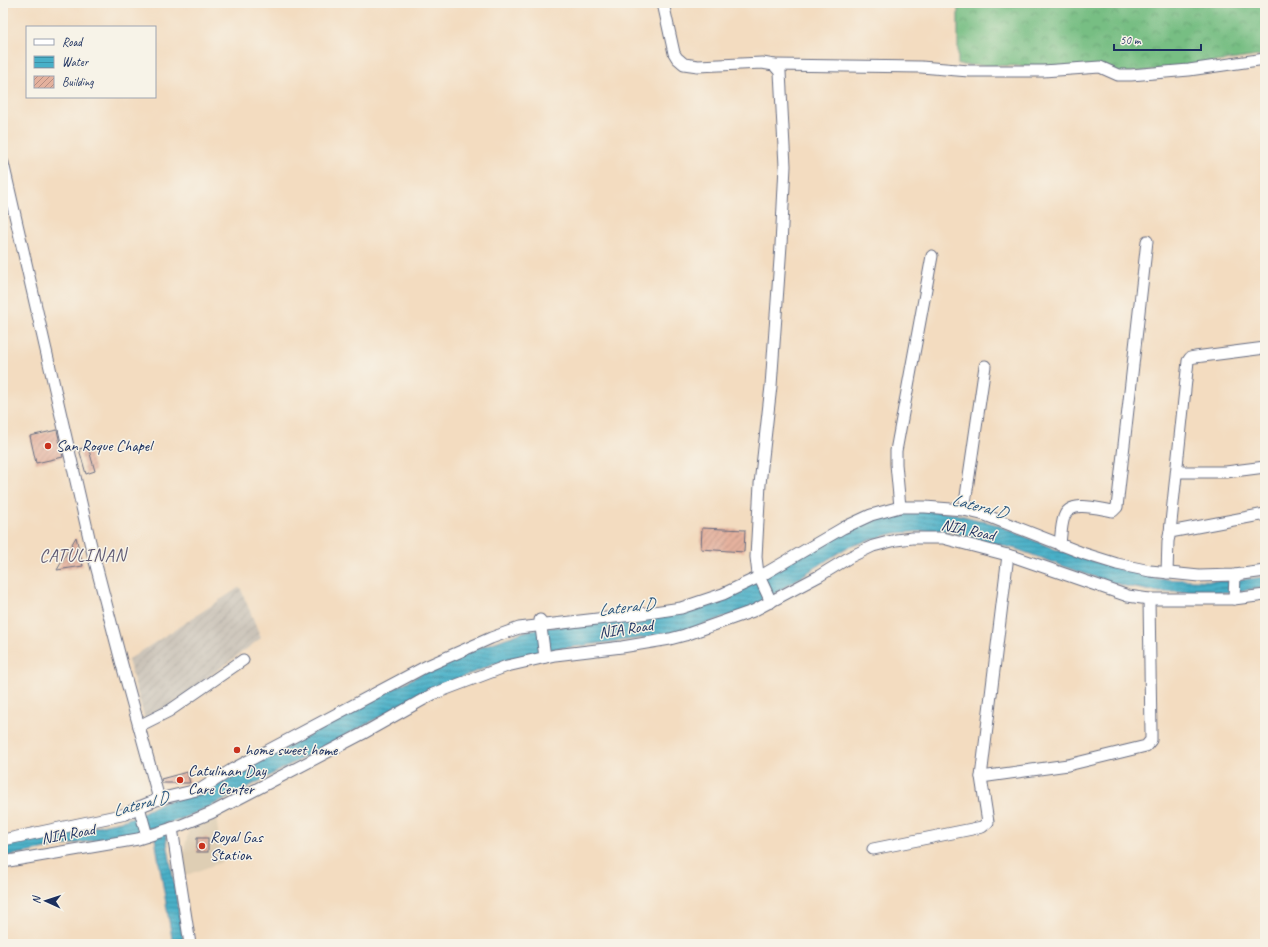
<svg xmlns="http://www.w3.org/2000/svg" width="1268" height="947" font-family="Caveat,sans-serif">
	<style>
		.built { fill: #deceb4 }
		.industrial { fill: url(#industrial-furrows) }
		.forest { fill: url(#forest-crowns); stroke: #497670 }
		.water { fill: url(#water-rules); stroke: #327093 }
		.building { fill: url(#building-hatch) }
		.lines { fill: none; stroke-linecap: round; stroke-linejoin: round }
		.street-casing { stroke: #676c80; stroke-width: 13 }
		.street { stroke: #fff; stroke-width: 11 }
		.poi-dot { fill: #c8321e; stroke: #f7f3e8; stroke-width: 1.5 }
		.labels { text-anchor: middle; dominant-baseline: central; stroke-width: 3; stroke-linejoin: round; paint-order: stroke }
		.poi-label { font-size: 16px; fill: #1b2f5e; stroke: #f7f3e8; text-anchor: start }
		.street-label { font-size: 16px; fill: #1b2f5e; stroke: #f7f3e8 }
		.water-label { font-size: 17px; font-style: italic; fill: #29567e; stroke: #f7f3e8 }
		.quarter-label { font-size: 18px; letter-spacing: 1px; fill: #615c74; stroke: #f7f3e8 }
	</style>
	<defs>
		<pattern id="industrial-furrows" width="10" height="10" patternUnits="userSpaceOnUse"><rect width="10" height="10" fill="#cac3b8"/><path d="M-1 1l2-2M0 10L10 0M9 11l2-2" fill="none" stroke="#ada8a1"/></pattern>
		<pattern id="forest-crowns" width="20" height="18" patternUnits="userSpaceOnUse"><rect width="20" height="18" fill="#77be83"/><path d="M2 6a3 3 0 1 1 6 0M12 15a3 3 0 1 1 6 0" fill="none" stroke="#619b6e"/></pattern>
		<pattern id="water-rules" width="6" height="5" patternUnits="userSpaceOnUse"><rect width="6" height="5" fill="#49b0c8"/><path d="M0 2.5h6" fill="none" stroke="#3c90a6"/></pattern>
		<pattern id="building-hatch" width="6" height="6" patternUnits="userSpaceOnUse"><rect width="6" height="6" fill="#e4b19d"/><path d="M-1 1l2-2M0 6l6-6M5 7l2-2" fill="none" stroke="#b89083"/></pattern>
	</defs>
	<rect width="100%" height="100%" fill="#f7f3e8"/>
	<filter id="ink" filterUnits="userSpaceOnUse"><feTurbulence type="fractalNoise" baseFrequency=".025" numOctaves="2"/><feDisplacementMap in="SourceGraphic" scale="8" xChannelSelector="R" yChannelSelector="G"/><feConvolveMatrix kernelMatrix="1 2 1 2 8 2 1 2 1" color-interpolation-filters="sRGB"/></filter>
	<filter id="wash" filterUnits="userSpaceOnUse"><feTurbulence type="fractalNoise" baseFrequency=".012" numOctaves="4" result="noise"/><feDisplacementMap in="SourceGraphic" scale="16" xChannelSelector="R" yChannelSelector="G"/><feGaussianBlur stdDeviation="0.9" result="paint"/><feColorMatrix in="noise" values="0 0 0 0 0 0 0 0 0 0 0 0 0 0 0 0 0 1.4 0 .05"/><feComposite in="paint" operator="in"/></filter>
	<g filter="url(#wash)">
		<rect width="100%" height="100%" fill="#f3dcc0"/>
		<!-- built -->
		<path class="built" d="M216 816 222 862 184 876 183 853 190 826Z"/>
		<!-- industrial -->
		<path class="industrial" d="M240 587 261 638 163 711 145 720 128 660Z"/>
		<!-- forest -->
		<path class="forest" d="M958 3H1265V55L1158 70 1120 73 1030 66 958 65Z"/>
		<!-- water -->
		<path class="water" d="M925 510 956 514 995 524 1057 550 1119 569 1159 579 1230 581 1265 577V588L1231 592H1157L1125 586 1085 574 1016 549 943 530 896 533 872 539 846 548 752 608 684 631 651 637 556 649 531 654 500 662 434 688 224 800 179 820 164 824 184 944H173L153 827 139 832 3 857V844L68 832 125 820 136 816 163 802 203 793 428 670 478 648 529 630 682 612 858 524 898 512Z"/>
		<g id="blocks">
			<!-- building -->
			<g class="building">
				<path d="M57 430 63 457 36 463 30 436Z"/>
				<path d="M88 447 95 471 86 474 79 449Z"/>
				<path d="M702 528 745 530 744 552 701 549Z"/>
				<path d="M76 537 83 566 57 570Z"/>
				<path d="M187 772 190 783H162L161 779Z"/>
				<rect x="197" y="838" width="11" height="14"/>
			</g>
		</g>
	</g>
	<g filter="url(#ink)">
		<use href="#blocks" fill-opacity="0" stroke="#676c80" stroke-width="1"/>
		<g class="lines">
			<defs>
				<g id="street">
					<path d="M663 3 674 53 677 58 684 64 698 66 762 63 774 65 780 72 785 166 781 245 771 386 760 484 756 557 758 574 771 602"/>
					<path d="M774 65 921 67 969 71H1043L1100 67 1118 75H1131L1189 70 1265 59"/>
					<path d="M3 163 90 542 121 661 159 799"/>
					<path d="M1177 472H1226L1265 467"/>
					<path d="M900 507 896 464V451L932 256"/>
					<path d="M964 510 985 366"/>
					<path d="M1170 532 1188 361 1190 358 1195 357 1265 348"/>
					<path d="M1060 545C1061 536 1061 526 1064 517 1070 499 1099 509 1113 511L1117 507 1147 241"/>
					<path d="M1167 573 1168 541 1170 532 1265 514"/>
					<path d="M1234 599 1235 575"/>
					<path d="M540 620 545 657"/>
					<path d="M139 726 169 711 243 660"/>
					<path d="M981 777 1068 765 1146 746 1151 740V733L1149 599"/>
					<path d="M139 807 147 836"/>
					<path d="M172 828 190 944"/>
					<path d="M3 840 126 814 139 807 159 799 201 789 233 769 425 667 491 638 519 628 641 614 681 608 723 594 759 577 843 528 871 515 900 507H925L964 510 985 515 1085 554 1117 564 1150 571 1199 576 1235 575 1265 571"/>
					<path d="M873 849 982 827 988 822 981 777 1008 555"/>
					<path d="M3 862 138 839 179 826 211 813 362 734 433 694 507 666 555 655 622 647 670 639 685 635 753 611 819 576 850 557 873 546 896 540 912 538H943L1015 557 1128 596 1149 599H1234L1265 595"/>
				</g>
			</defs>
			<!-- street casing -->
			<use href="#street" class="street-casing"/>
			<!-- street -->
			<use href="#street" class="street"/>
		</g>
	</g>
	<!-- markers -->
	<g class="poi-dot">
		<circle cx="48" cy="446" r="4"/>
		<circle cx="237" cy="750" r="4"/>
		<circle cx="180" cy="780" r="4"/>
		<circle cx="202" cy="846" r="4"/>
	</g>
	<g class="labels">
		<!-- poi labels -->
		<g class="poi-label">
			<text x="56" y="446">San Roque Chapel</text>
			<text x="245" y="750">home sweet home</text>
			<text x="188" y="771">Catulinan Day<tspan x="188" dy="18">Care Center</tspan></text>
			<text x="210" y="837">Royal Gas<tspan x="210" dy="18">Station</tspan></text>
		</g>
		<!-- street labels -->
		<g class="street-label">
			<text transform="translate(968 530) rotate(12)">NIA Road</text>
			<text transform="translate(626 629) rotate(-8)">NIA Road</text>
			<text transform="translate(68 834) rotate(-10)">NIA Road</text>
		</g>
		<!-- water labels -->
		<g class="water-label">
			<text transform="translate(979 506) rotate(14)">Lateral D</text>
			<text transform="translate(626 607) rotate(-7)">Lateral D</text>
			<text transform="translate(140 804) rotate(-15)">Lateral D</text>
		</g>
		<!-- quarter labels -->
		<g class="quarter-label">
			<text x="83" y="555">CATULINAN</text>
		</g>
	</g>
	<!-- margin -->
	<rect width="1268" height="947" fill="none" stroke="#f7f3e8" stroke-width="16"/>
	<!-- legend -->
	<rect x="26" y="26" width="130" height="72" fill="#f7f3e8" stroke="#9fa5b1"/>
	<rect x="34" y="39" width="20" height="6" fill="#ffffff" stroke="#9fa5b1"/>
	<text x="62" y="46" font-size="12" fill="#1b2f5e">Road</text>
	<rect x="34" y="56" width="20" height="12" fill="url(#water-rules)" stroke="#9fa5b1"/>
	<text x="62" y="66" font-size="12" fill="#1b2f5e">Water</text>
	<rect x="34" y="76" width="20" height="12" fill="url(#building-hatch)" stroke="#9fa5b1"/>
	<text x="62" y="86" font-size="12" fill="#1b2f5e">Building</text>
	<!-- north arrow -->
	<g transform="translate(46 901) rotate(273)" stroke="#f7f3e8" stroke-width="3" paint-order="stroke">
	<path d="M0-3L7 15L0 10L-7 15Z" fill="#1b2f5e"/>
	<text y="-6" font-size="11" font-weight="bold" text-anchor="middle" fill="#1b2f5e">N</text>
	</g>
	<!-- scale -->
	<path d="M1114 44v6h87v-6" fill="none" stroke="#1b2f5e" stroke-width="2"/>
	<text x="1120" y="44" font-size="12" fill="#1b2f5e" stroke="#f7f3e8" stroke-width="3" paint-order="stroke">50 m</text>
</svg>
